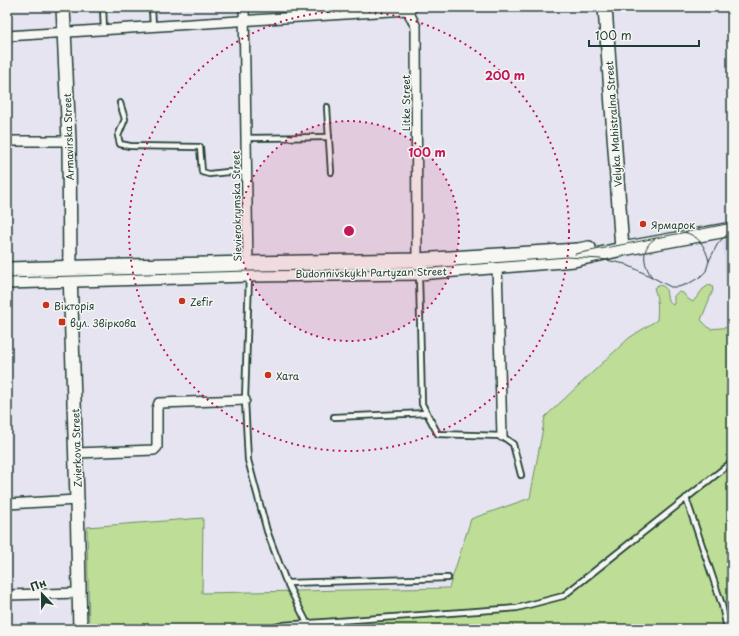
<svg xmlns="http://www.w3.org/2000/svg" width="739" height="636" font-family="'Playpen Sans',sans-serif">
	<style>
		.built { fill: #dbd8ef }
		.green { fill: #bede97; stroke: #6e8e66 }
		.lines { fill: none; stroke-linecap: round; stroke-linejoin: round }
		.lane-casing { stroke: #1f3d34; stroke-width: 8 }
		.street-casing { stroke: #1f3d34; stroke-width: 12 }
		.secondary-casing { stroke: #1f3d34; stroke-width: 16 }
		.lane { stroke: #f6f6f2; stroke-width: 4.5 }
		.street { stroke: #f6f6f2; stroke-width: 9 }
		.secondary { stroke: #f6f6f2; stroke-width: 13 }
		.tram { stroke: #1f3d34; stroke-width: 1 }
		.ring { fill: none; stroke: #c2185b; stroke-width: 2; stroke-dasharray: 2 4 }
		.poi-dot { fill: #c8321e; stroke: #f6f6f2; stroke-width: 1.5 }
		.labels { text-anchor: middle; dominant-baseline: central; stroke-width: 3; stroke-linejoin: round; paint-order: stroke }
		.street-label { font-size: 10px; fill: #1f3d34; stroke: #f6f6f2 }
		.poi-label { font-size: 10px; fill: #1f3d34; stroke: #f6f6f2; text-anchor: start }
		.centre { fill: #c2185b; stroke: #f6f6f2; stroke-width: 2 }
		.ring-label { font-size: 12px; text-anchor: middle; font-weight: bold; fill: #c2185b; stroke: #f6f6f2; stroke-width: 3; stroke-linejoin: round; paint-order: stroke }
	</style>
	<rect width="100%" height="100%" fill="#e6e4f0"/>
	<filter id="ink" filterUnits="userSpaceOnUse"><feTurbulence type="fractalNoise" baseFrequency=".025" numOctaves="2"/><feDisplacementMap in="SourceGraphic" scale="8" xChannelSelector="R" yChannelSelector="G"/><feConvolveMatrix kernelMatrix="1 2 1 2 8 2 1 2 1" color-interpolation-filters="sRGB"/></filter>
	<g filter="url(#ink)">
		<!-- built -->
		<path class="built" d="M732 238V325L728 326 723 240Z"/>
		<!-- green -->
		<path class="green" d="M658 285C669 286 665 292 668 300 669 302 671 304 673 305L674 303V296L678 292 683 293 688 299 693 302 703 289 709 285 712 286 713 290 701 320 710 329 732 327V629H89L87 527 203 518 202 593 449 588 471 519 530 498 545 417 629 338 657 320C658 309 658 298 654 288Z"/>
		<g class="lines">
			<defs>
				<g id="lane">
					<path d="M103 7 104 30"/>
					<path d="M152 7 153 27"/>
					<path d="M120 103 125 119 118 136 120 144 130 146 200 147 202 172 209 174 228 172 247 173"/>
					<path d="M327 107 331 172"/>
					<path d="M246 138 329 137"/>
					<path d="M419 275 422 404 438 434 502 436 513 444 521 475"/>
					<path d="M249 276 245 400 248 460 267 531 285 579 307 623V629"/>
					<path d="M334 417 427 413"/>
					<path d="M686 498 722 605 727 629"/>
					<path d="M288 583 448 578"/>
					<path d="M269 629 283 625 517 608 563 596 732 462"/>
				</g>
				<g id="street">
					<path d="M244 7 248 267"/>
					<path d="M406 7 416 27 417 260 418 265"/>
					<path d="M7 36 407 10 412 7"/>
					<path d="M7 141H69"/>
					<path d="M497 266 502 436"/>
					<path d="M76 453 154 450 157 447V409L159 403 245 400"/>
					<path d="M7 504 77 500"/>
					<path d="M7 595 79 593"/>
				</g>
				<g id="secondary">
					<path d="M63 7 69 141 70 271 77 500 80 629"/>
					<path d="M605 7 622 249"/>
					<path d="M7 269 248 263 417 260 578 250 589 248"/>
					<path d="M7 282 249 275 419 273 574 260 622 249 732 229"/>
				</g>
			</defs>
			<!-- lane casing -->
			<use href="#lane" class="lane-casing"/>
			<!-- street casing -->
			<use href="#street" class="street-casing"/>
			<!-- secondary casing -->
			<use href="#secondary" class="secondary-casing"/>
			<!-- lane -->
			<use href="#lane" class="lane"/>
			<!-- street -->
			<use href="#street" class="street"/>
			<!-- secondary -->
			<use href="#secondary" class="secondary"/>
			<!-- tram -->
			<g class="tram">
				<path d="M683 232C699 235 705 246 709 261"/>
				<path d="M575 254 732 223"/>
				<path d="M652 277C643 265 640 247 656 238"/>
				<path d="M7 278 248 271 418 269 567 257 601 259 625 264 652 277 665 284 671 287H678L688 284 700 277 706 271 709 261 717 245 722 239 732 231"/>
			</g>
		</g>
	</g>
	<!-- distance rings -->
	<circle cx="349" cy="231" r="110" fill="#c2185b" fill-opacity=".12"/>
	<g class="ring">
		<circle cx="349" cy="231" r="110"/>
		<circle cx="349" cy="231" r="220"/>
	</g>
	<!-- markers -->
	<g class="poi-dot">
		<circle cx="643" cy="224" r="4"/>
		<circle cx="182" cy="301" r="4"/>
		<circle cx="46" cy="305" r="4"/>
		<rect x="58" y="318" width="8" height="8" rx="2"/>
		<circle cx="268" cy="375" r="4"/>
	</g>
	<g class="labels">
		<!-- street labels -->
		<g class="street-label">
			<text transform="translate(405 103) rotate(-90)">Litke Street</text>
			<text transform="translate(613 124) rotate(-94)">Velyka Mahistralna Street</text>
			<text transform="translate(68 137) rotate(-92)">Armavirska Street</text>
			<text transform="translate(236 206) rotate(-91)">Sievierokrymska Street</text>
			<text transform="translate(371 272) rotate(-1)">Budonnivskykh Partyzan Street</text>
			<text transform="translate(76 448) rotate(-92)">Zvierkova Street</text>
		</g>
		<!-- poi labels -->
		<g class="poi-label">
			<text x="651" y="224">Ярмарок</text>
			<text x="190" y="301">Zefir</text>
			<text x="54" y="305">Вікторія</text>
			<text x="70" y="322">вул. Звіркова</text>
			<text x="276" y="375">Хата</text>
		</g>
	</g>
	<circle cx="349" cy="231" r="6" class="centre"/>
	<g class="ring-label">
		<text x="505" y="80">200 m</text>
		<text x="427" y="157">100 m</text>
	</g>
	<!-- margin -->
	<rect width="739" height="636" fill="none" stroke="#f6f6f2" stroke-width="24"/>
	<rect x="12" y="12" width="715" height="612" fill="none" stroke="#1f3d34" stroke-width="1.5" filter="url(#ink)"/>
	<!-- north arrow -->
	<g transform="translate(42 594) rotate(338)" stroke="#f6f6f2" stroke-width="3" paint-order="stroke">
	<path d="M0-3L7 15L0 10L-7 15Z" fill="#1f3d34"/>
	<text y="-6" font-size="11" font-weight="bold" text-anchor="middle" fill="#1f3d34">Пн</text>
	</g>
	<!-- scale -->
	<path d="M589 40v6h110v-6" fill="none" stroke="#1f3d34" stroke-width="2"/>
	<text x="595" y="40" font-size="12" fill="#1f3d34" stroke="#f6f6f2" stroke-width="3" paint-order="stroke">100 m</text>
</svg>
